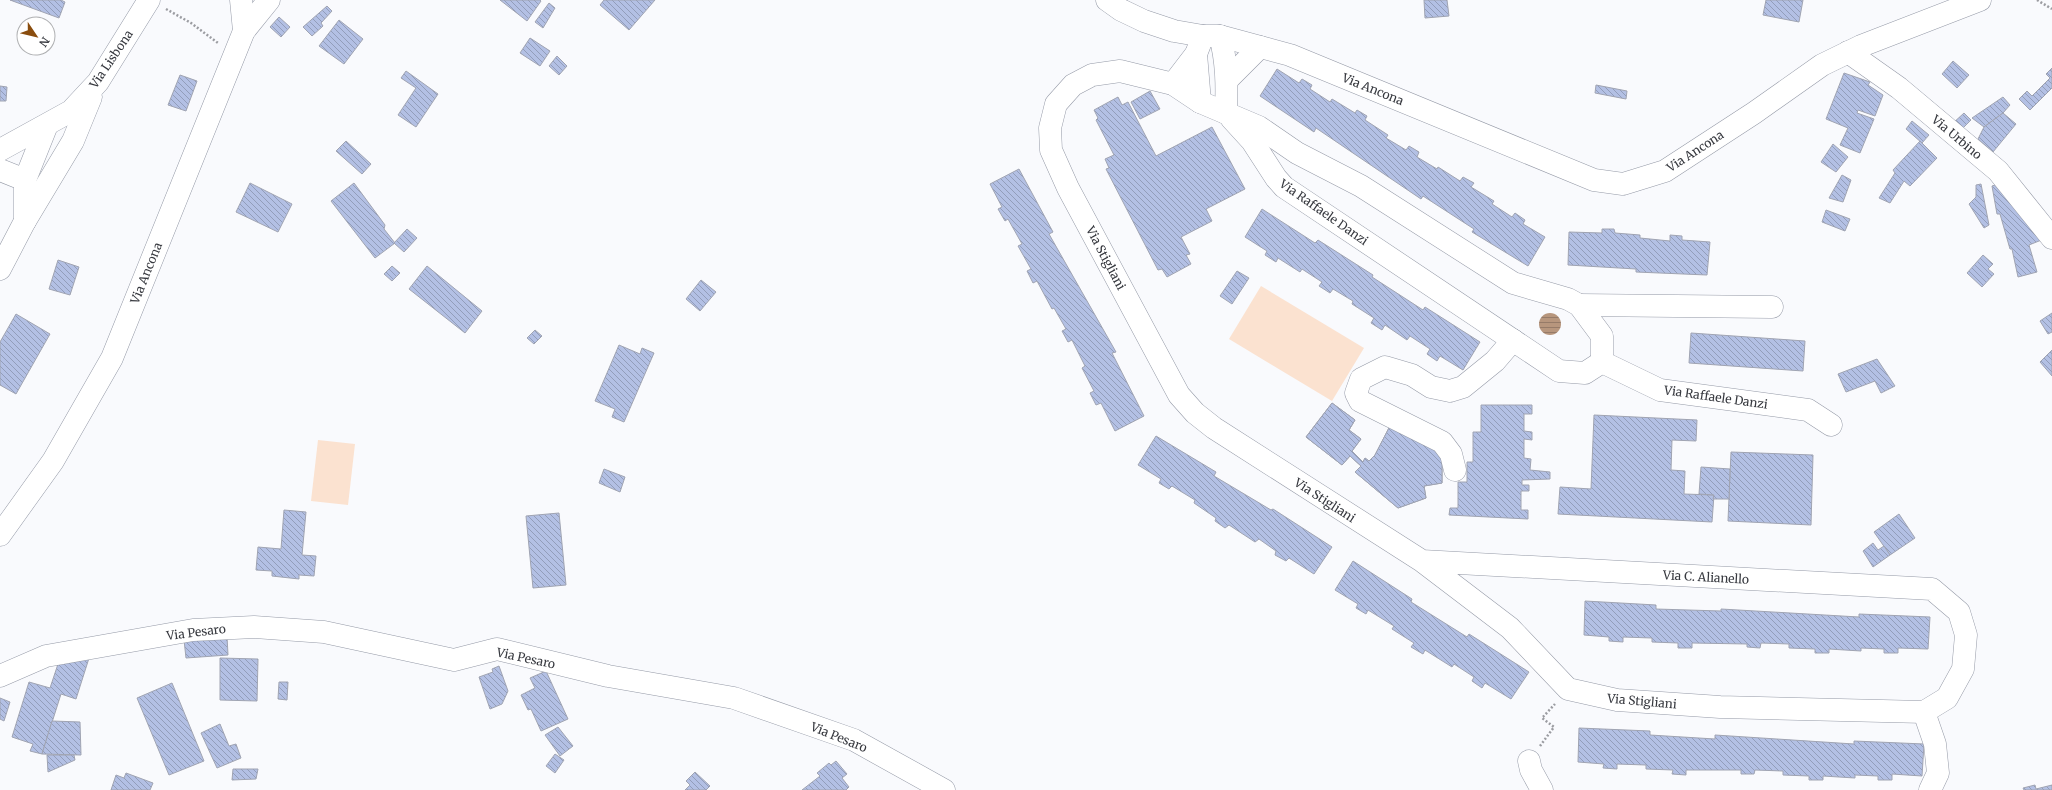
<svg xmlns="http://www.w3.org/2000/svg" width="2052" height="790" font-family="Merriweather,serif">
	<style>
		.pitch { fill: #fbe2d0 }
		.water { fill: url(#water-rules) }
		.building { fill: url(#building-back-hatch); stroke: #a0a4b2 }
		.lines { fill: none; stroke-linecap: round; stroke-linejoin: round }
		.minor-casing { stroke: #959aa7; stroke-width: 23 }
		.path { stroke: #9b9ca1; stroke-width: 2.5; stroke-dasharray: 2 2; stroke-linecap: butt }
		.minor { stroke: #fff; stroke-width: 22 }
		.labels { text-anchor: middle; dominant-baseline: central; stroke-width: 3.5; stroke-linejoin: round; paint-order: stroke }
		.street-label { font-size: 12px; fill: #37393f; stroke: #fff }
	</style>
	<defs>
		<pattern id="water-rules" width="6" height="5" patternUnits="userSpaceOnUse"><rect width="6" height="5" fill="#b7967d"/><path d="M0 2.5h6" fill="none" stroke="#967b68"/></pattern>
		<pattern id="building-back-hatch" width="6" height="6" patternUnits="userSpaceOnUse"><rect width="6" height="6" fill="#b3c0e4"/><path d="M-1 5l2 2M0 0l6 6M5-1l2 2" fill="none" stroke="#929dba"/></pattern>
	</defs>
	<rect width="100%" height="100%" fill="#f9fafd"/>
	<!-- pitch -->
	<g class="pitch">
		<path d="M1261 286 1364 348 1332 401 1229 339Z"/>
		<path d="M318 440 355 444 348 505 311 501Z"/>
	</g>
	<!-- water -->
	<circle class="water" cx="1550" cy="324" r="11"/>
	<!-- building -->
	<g class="building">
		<path d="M10 0H61L65 2 59 18Z"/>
		<path d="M500 0H540L541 1 527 21Z"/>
		<path d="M604 0H655L629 30 600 5Z"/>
		<path d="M1424 0H1447L1449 16 1425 18Z"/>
		<path d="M1766 0H1803L1799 22 1763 15Z"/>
		<path d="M549 3 555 8 543 28 535 22Z"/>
		<path d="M327 6 332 11 321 23 323 26 312 36 303 27Z"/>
		<path d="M279 17 290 27 281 37 270 27Z"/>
		<path d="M339 20 363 39 344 64 319 46Z"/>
		<path d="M530 38 550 51 540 66 520 53Z"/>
		<path d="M557 56 567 66 559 75 549 66Z"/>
		<path d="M1953 61 1969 75 1957 88 1942 74Z"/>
		<path d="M2052 68V88L2030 110 2019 99 2027 91 2032 96 2050 78 2046 74Z"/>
		<path d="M1277 69 1299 83 1302 79 1312 85 1310 89 1330 102 1332 99 1355 113 1357 110 1367 116 1365 120 1388 135 1386 138 1406 150 1409 146 1419 152 1417 157 1437 169 1438 167 1460 181 1463 177 1474 183 1471 187 1494 201 1492 204 1512 217 1515 213 1525 220 1523 224 1545 237 1528 266 1472 232 1474 229 1423 196 1421 199 1316 128 1314 132 1260 96Z"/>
		<path d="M406 71 438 94 416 127 398 115 416 88 401 78Z"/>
		<path d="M1844 73 1870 82 1868 85 1883 95 1875 116 1858 110 1857 113 1874 119 1860 153 1840 145 1848 128 1826 119Z"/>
		<path d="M180 75 197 81 186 111 168 105Z"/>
		<path d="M1596 85 1627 91 1626 99 1595 93Z"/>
		<path d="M0 86 7 87 6 101H0Z"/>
		<path d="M1150 91 1160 109 1140 119 1131 102Z"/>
		<path d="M1118 97 1122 105 1128 102 1156 156 1212 127 1245 189 1206 209 1212 221 1181 237 1190 254 1186 255 1191 264 1167 277 1162 269 1158 270 1106 169 1109 168 1105 159 1114 155 1096 120 1098 118 1094 110Z"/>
		<path d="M2003 97 2010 105 2003 113 1984 127 1972 118Z"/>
		<path d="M1964 113 1971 120 1959 132 1952 124Z"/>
		<path d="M2003 113 2016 124 1993 152 1978 139 1984 127Z"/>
		<path d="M1912 121 1929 135 1922 143 1906 129Z"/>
		<path d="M346 141 371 164 362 174 336 151Z"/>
		<path d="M1920 141 1937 158 1910 186 1904 181 1890 203 1879 198 1895 173 1893 170Z"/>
		<path d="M1833 144 1848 157 1836 172 1821 162Z"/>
		<path d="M1019 169 1053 232 1049 234 1116 352 1112 353 1144 416 1115 431 1101 403 1096 405 1090 393 1094 391 1082 368 1085 366 1072 340 1068 342 1062 331 1066 329 1054 308 1052 309 1037 281 1033 283 1027 271 1031 269 1018 246 1022 244 1008 219 1005 221 998 209 1002 207 990 184Z"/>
		<path d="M1842 175 1851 180 1843 202 1829 198Z"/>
		<path d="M250 183 292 204 278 232 236 212Z"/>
		<path d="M354 183 385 225 384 229 395 243 375 258 331 201Z"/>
		<path d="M1981 184 1989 225 1984 228 1969 204 1976 197V185Z"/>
		<path d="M1995 185 2044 239 2029 245 2037 272 2018 277 2012 249H2010L2000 214H1997L1992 186Z"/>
		<path d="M1262 209 1315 243 1318 240 1373 275 1372 277 1423 310 1425 307 1480 342 1463 370 1440 356 1437 361 1427 354 1430 349 1410 336 1407 340 1385 325 1382 330 1371 323 1374 318 1352 304 1353 301 1333 289 1330 293 1319 286 1322 282 1302 269 1300 272 1278 258 1276 262 1265 255 1267 251 1245 237Z"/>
		<path d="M1826 210 1850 219 1845 231 1822 222Z"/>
		<path d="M407 229 417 238 404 252 394 243Z"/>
		<path d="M1602 229H1614L1615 233 1640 235V238L1670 241V235L1682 236V240L1710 242 1707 275 1636 272V269L1568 265 1569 232 1602 233Z"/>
		<path d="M1983 255 1993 264 1988 269 1994 274 1982 287 1967 273Z"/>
		<path d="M58 260 79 267 70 295 49 289Z"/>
		<path d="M392 266 400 273 392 281 384 274Z"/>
		<path d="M427 266 482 311 465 333 409 289Z"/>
		<path d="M1237 271 1249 278 1232 304 1220 296Z"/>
		<path d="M701 280 716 292 700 311 686 299Z"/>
		<path d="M2052 313V332L2048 334 2040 321Z"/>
		<path d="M16 314 50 334 16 394 0 385V342Z"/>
		<path d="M535 330 542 336 534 344 527 338Z"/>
		<path d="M1691 333 1805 341 1803 371 1689 363Z"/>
		<path d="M619 345 640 354 642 348 654 353 624 422 612 417 615 409 595 401Z"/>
		<path d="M2052 350V376L2040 362Z"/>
		<path d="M1877 359 1895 386 1881 393 1875 381 1846 392 1838 374Z"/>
		<path d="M1332 403 1355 420 1349 430 1361 439 1352 451 1363 462 1365 458 1369 461 1375 455 1392 422 1435 445 1442 455V483L1424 486 1426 498 1398 508 1355 472 1361 466 1350 456 1342 465 1306 437Z"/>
		<path d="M1332 403 1355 420 1349 430 1361 439 1352 451 1363 462 1365 458 1369 461 1375 455 1392 422 1435 445 1442 455V483L1424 486 1426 498 1398 508 1355 472 1361 466 1350 456 1342 465 1306 437Z"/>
		<path d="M1481 405H1532V414H1524V431L1532 432V440L1524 439V458L1531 459 1530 470 1550 472V479L1522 480V485H1529V491H1521V510H1528V519L1449 515 1450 508H1458V482H1467V462H1473V432H1481Z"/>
		<path d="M1594 415 1697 420 1696 441 1672 440 1671 470 1685 471 1684 494 1714 495 1712 522 1558 514 1560 487 1591 489Z"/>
		<path d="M1156 436 1216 472 1214 476 1271 510 1273 509 1332 547 1314 574 1289 558 1286 561 1275 555 1276 551 1259 539 1255 542 1229 525 1225 528 1215 521 1216 518 1194 503 1195 500 1172 486 1169 489 1159 483 1161 479 1138 465Z"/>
		<path d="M1731 452 1813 455 1811 525 1728 521Z"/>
		<path d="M1701 467 1730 469 1729 499H1713L1714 495 1699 494Z"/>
		<path d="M604 469 625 477 620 492 599 483Z"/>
		<path d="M284 510 306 512 302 555 316 556 314 576 299 575V579L272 576V571L256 570 258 547 281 549Z"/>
		<path d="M559 513 566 585 533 588 526 516Z"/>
		<path d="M1899 514 1915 538 1890 555 1874 532Z"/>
		<path d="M1873 543 1878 550 1884 546 1890 555 1873 567 1863 551Z"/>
		<path d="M1353 561 1412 599 1411 602 1467 637 1469 634 1529 672 1511 699 1485 683 1482 688 1472 681 1474 677 1454 664 1452 667 1425 650 1423 654 1411 647 1414 643 1392 629 1394 626 1368 610 1366 614 1356 608 1358 604 1335 590Z"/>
		<path d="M1585 601 1656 605V609L1721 611V609L1859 617V614L1930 617 1928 649 1898 648V653H1884V649L1861 648V651L1829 649V653H1815V649L1789 648V644L1761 643 1760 648 1747 647V644L1692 643V648H1678V643L1652 642V638L1623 637V642L1609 641V637L1584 635Z"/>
		<path d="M227 636 228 655 186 658 184 640Z"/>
		<path d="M90 655 76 699 61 694 42 754 30 751 33 744 12 737 29 682 50 688 60 658Z"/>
		<path d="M220 658 258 659 257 701 220 700Z"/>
		<path d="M499 666 508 691 502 704 490 709 479 677 493 672 492 669Z"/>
		<path d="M546 671 568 719 541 731 531 709 528 710 521 695 535 688 530 678Z"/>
		<path d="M279 682H288L287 700 278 699Z"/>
		<path d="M172 683 204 761 169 775 137 698Z"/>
		<path d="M0 698 10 702 4 721 0 719Z"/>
		<path d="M52 721 80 722 81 755 42 754Z"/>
		<path d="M220 724 229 746 236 744 241 758 217 768 201 733Z"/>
		<path d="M558 727 573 746 560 756 545 735Z"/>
		<path d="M1579 728 1650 731V735L1715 739V735L1854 744V741L1924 744 1922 776 1892 774V780H1878V776L1855 775V778L1823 776V780H1809V776L1783 775V771L1755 770 1754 774H1741V770H1686V775L1672 774 1673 770 1646 769V765L1617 764V769L1603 768 1604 764 1578 762Z"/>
		<path d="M555 754 564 760 555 773 546 766Z"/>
		<path d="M47 755H74L75 760 48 772Z"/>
		<path d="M836 761 847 774 842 778 849 787 846 790H802L820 776 817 773 829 763 831 765Z"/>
		<path d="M233 769H258L256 779 232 780Z"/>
		<path d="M695 772 710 786 706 790H685L690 785 686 781Z"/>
		<path d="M126 773 153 783 150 790H111L116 775 124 778Z"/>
		<path d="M2035 785 2036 789 2052 785V790H2024L2023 788Z"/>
	</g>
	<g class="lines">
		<defs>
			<g id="minor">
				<path d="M241 0 244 31"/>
				<path d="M1107 0 1121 10 1144 21 1174 31 1203 36H1220L1290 55 1594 180 1623 184 1665 171 1754 113 1822 65 1861 46 1980 0"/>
				<path d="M1220 36C1227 62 1227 86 1226 113"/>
				<path d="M1848 52 1899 88 1998 171 2052 238"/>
				<path d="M1196 54 1200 102"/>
				<path d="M1227 80 1260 47"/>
				<path d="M1173 84 1196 54 1203 36"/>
				<path d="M1231 118 1252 141 1276 178 1284 187 1559 371 1585 373 1602 362"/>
				<path d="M0 150 71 111 98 82 149 0"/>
				<path d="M0 170 25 180"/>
				<path d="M25 221 73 141 91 97"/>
				<path d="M0 269 25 221V180L47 125"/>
				<path d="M1579 305 1772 307"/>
				<path d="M1602 362 1660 390 1808 410 1831 425"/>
				<path d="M1455 470 1451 454 1442 442 1360 401 1356 393 1361 379 1385 367 1412 375 1431 387 1450 391 1463 387 1495 361 1513 340"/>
				<path d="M0 535 53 461 112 358 244 31 269 0"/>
				<path d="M1422 561 1932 589 1959 612 1966 635 1963 669 1947 698 1924 712 1720 707 1617 700 1568 689 1510 628 1422 561 1214 428 1195 413 1179 395 1068 188 1051 150 1050 128 1056 104 1073 85 1092 75 1120 71 1173 84 1200 102 1259 127 1297 153 1361 186 1513 283 1568 299 1579 305 1602 336V362"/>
				<path d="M0 676 46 656 193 630 254 627 324 632 454 660 497 649 608 676 734 698 854 740 944 790"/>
				<path d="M1924 712 1935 744 1938 773 1930 790"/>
				<path d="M1529 761 1531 770 1542 790"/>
			</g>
		</defs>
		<!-- minor casing -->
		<use href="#minor" class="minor-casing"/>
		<!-- path -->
		<g class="path">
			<path d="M2037 0 2052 9"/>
			<path d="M166 9 191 23 218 43"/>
			<path d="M1540 746 1554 727 1542 718 1555 704"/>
		</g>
		<!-- minor -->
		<use href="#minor" class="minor"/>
	</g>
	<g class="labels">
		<!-- street labels -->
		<g class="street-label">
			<text transform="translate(111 59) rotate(-56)">Via Lisbona</text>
			<text transform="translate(1373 89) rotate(22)">Via Ancona</text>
			<text transform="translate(1957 137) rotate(40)">Via Urbino</text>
			<text transform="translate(1695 151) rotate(-33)">Via Ancona</text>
			<text transform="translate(1324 212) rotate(35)">Via Raffaele Danzi</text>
			<text transform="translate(1106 258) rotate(62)">Via Stigliani</text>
			<text transform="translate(146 273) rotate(-68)">Via Ancona</text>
			<text transform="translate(1716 397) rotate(8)">Via Raffaele Danzi</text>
			<text transform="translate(1325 500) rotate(33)">Via Stigliani</text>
			<text transform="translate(1706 577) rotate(3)">Via C. Alianello</text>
			<text transform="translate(196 632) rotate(-7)">Via Pesaro</text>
			<text transform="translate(526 658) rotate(12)">Via Pesaro</text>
			<text transform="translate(1642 701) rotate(5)">Via Stigliani</text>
			<text transform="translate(839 737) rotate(22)">Via Pesaro</text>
		</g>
	</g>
	<!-- north arrow -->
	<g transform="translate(36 36) rotate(125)"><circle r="19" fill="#ffffff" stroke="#afb0b2"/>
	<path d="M0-3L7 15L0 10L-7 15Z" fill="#8a4d0e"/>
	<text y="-6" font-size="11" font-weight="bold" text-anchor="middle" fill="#37393f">N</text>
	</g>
</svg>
